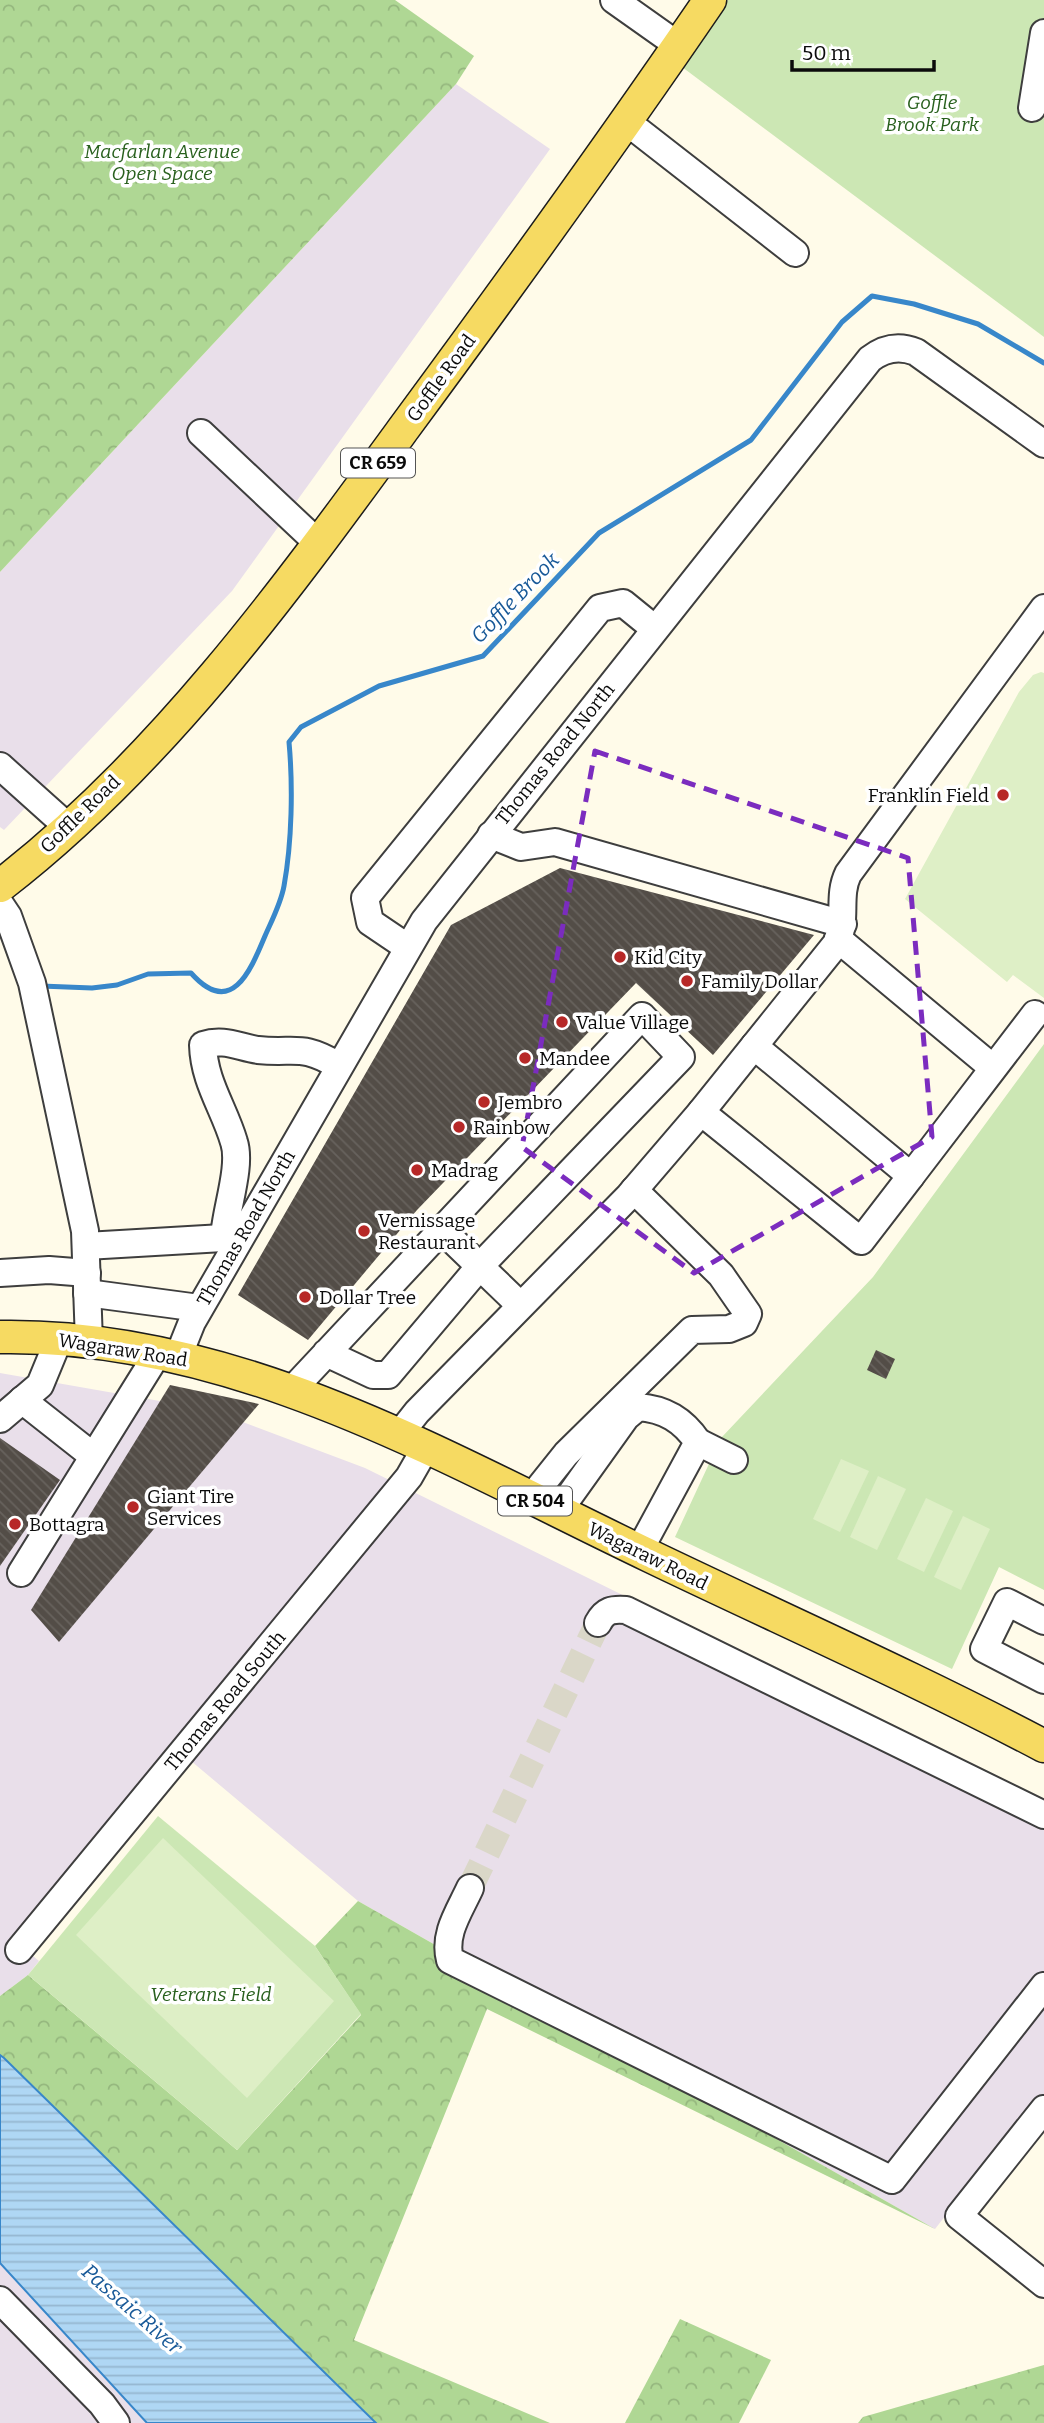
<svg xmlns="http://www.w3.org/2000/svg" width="1044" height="2423" font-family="Bitter,serif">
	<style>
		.industrial { fill: #e9dfea }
		.forest { fill: url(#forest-crowns) }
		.park { fill: #cce7b4 }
		.pitch { fill: #deefc6 }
		.water { fill: url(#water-rules); stroke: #3887ca; stroke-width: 2 }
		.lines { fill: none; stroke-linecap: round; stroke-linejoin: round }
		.stream { stroke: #3887ca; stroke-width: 5 }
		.building { fill: url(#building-back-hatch) }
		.minor-tunnel { stroke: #dad7c8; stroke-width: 26; stroke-dasharray: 26 13; stroke-linecap: butt }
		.minor-casing { stroke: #3e3e3e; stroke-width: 30 }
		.major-casing { stroke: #1c1c1c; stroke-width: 35 }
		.minor { stroke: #fff; stroke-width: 26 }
		.major { stroke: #f6da62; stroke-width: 32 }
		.marked { fill: none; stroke: #7b2cbf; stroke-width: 5; stroke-dasharray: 14 9; stroke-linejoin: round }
		.poi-dot { fill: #b72827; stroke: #fff; stroke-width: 2.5 }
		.labels { text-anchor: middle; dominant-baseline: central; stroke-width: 7; stroke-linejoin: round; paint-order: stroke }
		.shield { fill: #fff; stroke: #545454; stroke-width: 2 }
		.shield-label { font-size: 18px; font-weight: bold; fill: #0b0b0b }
		.park-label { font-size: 19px; font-style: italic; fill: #28601d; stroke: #fff }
		.street-label { font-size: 19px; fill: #0b0b0b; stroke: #fff }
		.poi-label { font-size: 19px; fill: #0b0b0b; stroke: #fff; text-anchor: start }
		.water-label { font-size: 21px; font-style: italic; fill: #185998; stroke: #fff }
	</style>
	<defs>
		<pattern id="forest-crowns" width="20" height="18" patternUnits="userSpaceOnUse" patternTransform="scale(1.75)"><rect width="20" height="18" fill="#afd794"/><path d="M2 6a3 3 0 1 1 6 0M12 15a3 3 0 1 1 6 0" fill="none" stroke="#95b77e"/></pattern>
		<pattern id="water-rules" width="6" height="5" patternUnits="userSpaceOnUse" patternTransform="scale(1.75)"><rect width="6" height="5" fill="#afd7f4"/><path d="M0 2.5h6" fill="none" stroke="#95b7d0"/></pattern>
		<pattern id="building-back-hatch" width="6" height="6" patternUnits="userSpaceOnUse" patternTransform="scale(1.75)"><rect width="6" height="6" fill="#534d47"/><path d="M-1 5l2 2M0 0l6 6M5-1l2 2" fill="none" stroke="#67625d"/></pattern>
	</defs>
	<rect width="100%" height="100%" fill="#fffbe9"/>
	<!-- industrial -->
	<g class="industrial">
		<path d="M456 84 550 149 232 591 4 830 0 827V572Z"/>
		<path d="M0 1373 211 1410 365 1468 1044 1803V2116L1030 2108 935 2229 358 1901 172 1745 13 1939 39 1961 28 1975 0 1996Z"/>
		<path d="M0 2263 147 2423H0Z"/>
	</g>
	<!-- forest -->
	<g class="forest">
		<path d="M0 0H395L474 56 456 84 0 572Z"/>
		<path d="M358 1901 935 2229 487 2009 354 2340 550 2423H376L0 2055V1996L28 1975 237 2150 361 2015 315 1946Z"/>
		<path d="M680 2319 771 2360 739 2423H625Z"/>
		<path d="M1044 2365V2423H858L863 2417Z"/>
	</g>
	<!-- park -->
	<g class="park">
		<path d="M728 0H1044V337L682 67Z"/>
		<path d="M1044 1044V1590L999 1567 952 1669 675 1537 721 1438 873 1277Z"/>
		<path d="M158 1816 315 1946 361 2014 237 2150 28 1975Z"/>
	</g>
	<!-- pitch -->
	<g class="pitch">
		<path d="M1041 672 1044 673V998L1013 975 1007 982 905 899 1019 692 1033 675Z"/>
		<path d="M841 1459 869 1471 840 1532 813 1519Z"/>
		<path d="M878 1476 906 1489 877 1550 850 1537Z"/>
		<path d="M926 1498 953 1511 924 1572 897 1559Z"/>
		<path d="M963 1516 990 1529 961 1590 934 1577Z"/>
		<path d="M163 1838 334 2001 247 2098 76 1935Z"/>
	</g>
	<!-- water -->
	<path class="water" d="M0 2055 4 2058 376 2423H147L0 2263Z"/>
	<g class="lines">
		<!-- stream -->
		<path class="stream" d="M41 986 92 988 117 985 148 974 191 973C231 1018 250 972 265 936 272 920 281 903 284 886 292 842 293 786 289 742L301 727 379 686 483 656 599 533 751 440 842 322 872 296 914 304 978 324 1044 363"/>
	</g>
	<!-- building -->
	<g class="building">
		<path d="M560 868 814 935 713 1055 636 983 417 1210 308 1340 238 1295 451 925Z"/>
		<path d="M876 1350 895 1359 886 1379 867 1370Z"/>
		<path d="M170 1385 259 1404 59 1642 31 1610Z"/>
		<path d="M0 1438 60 1480 0 1566Z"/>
	</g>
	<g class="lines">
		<!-- minor-tunnel -->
		<path class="minor-tunnel" d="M470 1888 598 1623"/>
		<defs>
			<g id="minor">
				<path d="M614 0 679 46"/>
				<path d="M1032 108 1044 33"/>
				<path d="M627 122 795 253"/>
				<path d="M201 433 319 544"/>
				<path d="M0 766 68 827"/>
				<path d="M491 835 521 847 555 842 843 924"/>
				<path d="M0 904 8 916 32 983 85 1231 89 1342"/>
				<path d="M838 939 993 1068"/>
				<path d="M407 947 370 922 365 898 600 608 623 603 655 629"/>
				<path d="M701 1112 861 1241 911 1176 754 1046"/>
				<path d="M911 1176 1035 1014"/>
				<path d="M441 1229 520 1305"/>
				<path d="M224 1238C225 1212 242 1166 234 1142 224 1108 204 1082 203 1045 224 1038 238 1047 258 1050 296 1054 301 1043 339 1066"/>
				<path d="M86 1246 240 1237"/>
				<path d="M0 1273 49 1270 87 1273"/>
				<path d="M87 1293 199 1308"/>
				<path d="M178 1357 192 1322 424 921 870 359C884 348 899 345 916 352L1044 444"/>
				<path d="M292 1390 642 1016 681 1057 480 1266 388 1375H373L326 1353"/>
				<path d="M22 1400 93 1456"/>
				<path d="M0 1419 40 1385 59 1339"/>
				<path d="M398 1436 417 1412 629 1196 701 1112 836 944C848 920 837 897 848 874L1044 608"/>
				<path d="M698 1442 734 1460"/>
				<path d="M530 1499 566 1454 692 1330 729 1329 744 1323 748 1314 721 1275 634 1190"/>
				<path d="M558 1512 626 1417 638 1407C665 1409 683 1420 698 1442L639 1551"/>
				<path d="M21 1573 158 1353"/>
				<path d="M1044 1621 1007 1602 984 1649 1044 1680"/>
				<path d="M598 1623C605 1610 612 1609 626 1610L1044 1815"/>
				<path d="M470 1888C459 1912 443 1934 450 1960L892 2180 1044 1986"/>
				<path d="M19 1950 409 1477 425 1449"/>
				<path d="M1044 2109 959 2216 1044 2284"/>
				<path d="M0 2300 102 2404 116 2423"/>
			</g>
			<g id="major">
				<path d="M0 886C161 762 285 591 404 428 508 287 611 145 710 0"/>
				<path d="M0 1337C235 1333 445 1458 650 1556 781 1619 915 1678 1044 1746"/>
			</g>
		</defs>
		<!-- minor casing -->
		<use href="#minor" class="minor-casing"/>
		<!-- major casing -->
		<use href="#major" class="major-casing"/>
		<!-- minor -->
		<use href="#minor" class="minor"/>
		<!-- major -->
		<use href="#major" class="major"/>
	</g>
	<!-- marked area -->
	<path class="marked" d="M595 751 908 858 932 1137 694 1273 522 1147Z"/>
	<!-- markers -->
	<g class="poi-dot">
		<circle cx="1003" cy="795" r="7"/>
		<circle cx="620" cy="957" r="7"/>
		<circle cx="687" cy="981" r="7"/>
		<circle cx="562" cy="1022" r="7"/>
		<circle cx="525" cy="1058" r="7"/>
		<circle cx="484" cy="1102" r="7"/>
		<circle cx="459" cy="1127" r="7"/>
		<circle cx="417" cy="1170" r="7"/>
		<circle cx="364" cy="1231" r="7"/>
		<circle cx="305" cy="1297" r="7"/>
		<circle cx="133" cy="1507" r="7"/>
		<circle cx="15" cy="1524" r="7"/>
	</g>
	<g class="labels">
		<!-- shield labels -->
		<g class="shield">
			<rect x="341" y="448.5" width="74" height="29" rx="5"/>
			<rect x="498" y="1486.5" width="74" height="29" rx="5"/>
		</g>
		<g class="shield-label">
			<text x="378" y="463">CR 659</text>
			<text x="535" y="1501">CR 504</text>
		</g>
		<!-- park labels -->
		<g class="park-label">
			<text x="932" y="102">Goffle<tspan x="932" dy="22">Brook Park</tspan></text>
			<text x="162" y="151">Macfarlan Avenue<tspan x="162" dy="22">Open Space</tspan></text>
			<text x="211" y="1994">Veterans Field</text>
		</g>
		<!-- street labels -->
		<g class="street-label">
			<text transform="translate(441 378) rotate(-54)">Goffle Road</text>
			<text transform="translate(555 754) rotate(-51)">Thomas Road North</text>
			<text transform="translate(80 814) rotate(-44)">Goffle Road</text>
			<text transform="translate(246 1228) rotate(-60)">Thomas Road North</text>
			<text transform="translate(123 1350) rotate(9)">Wagaraw Road</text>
			<text transform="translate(648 1556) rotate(26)">Wagaraw Road</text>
			<text transform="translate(225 1701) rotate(-50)">Thomas Road South</text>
		</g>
		<!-- poi labels -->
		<g class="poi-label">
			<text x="989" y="795" text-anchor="end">Franklin Field</text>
			<text x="634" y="957">Kid City</text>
			<text x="701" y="981">Family Dollar</text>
			<text x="576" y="1022">Value Village</text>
			<text x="539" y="1058">Mandee</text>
			<text x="498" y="1102">Jembro</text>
			<text x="473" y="1127">Rainbow</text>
			<text x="431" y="1170">Madrag</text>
			<text x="378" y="1220">Vernissage<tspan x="378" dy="22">Restaurant</tspan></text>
			<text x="319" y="1297">Dollar Tree</text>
			<text x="147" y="1496">Giant Tire<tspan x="147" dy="22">Services</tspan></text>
			<text x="29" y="1524">Bottagra</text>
		</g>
		<!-- water labels -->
		<g class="water-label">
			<text transform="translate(515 598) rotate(-46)">Goffle Brook</text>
			<text transform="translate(132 2309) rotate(41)">Passaic River</text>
		</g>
	</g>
	<!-- scale -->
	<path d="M792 60v10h142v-10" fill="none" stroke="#0b0b0b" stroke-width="3.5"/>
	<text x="802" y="60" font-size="21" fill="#0b0b0b" stroke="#ffffff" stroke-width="5" paint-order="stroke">50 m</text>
</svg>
